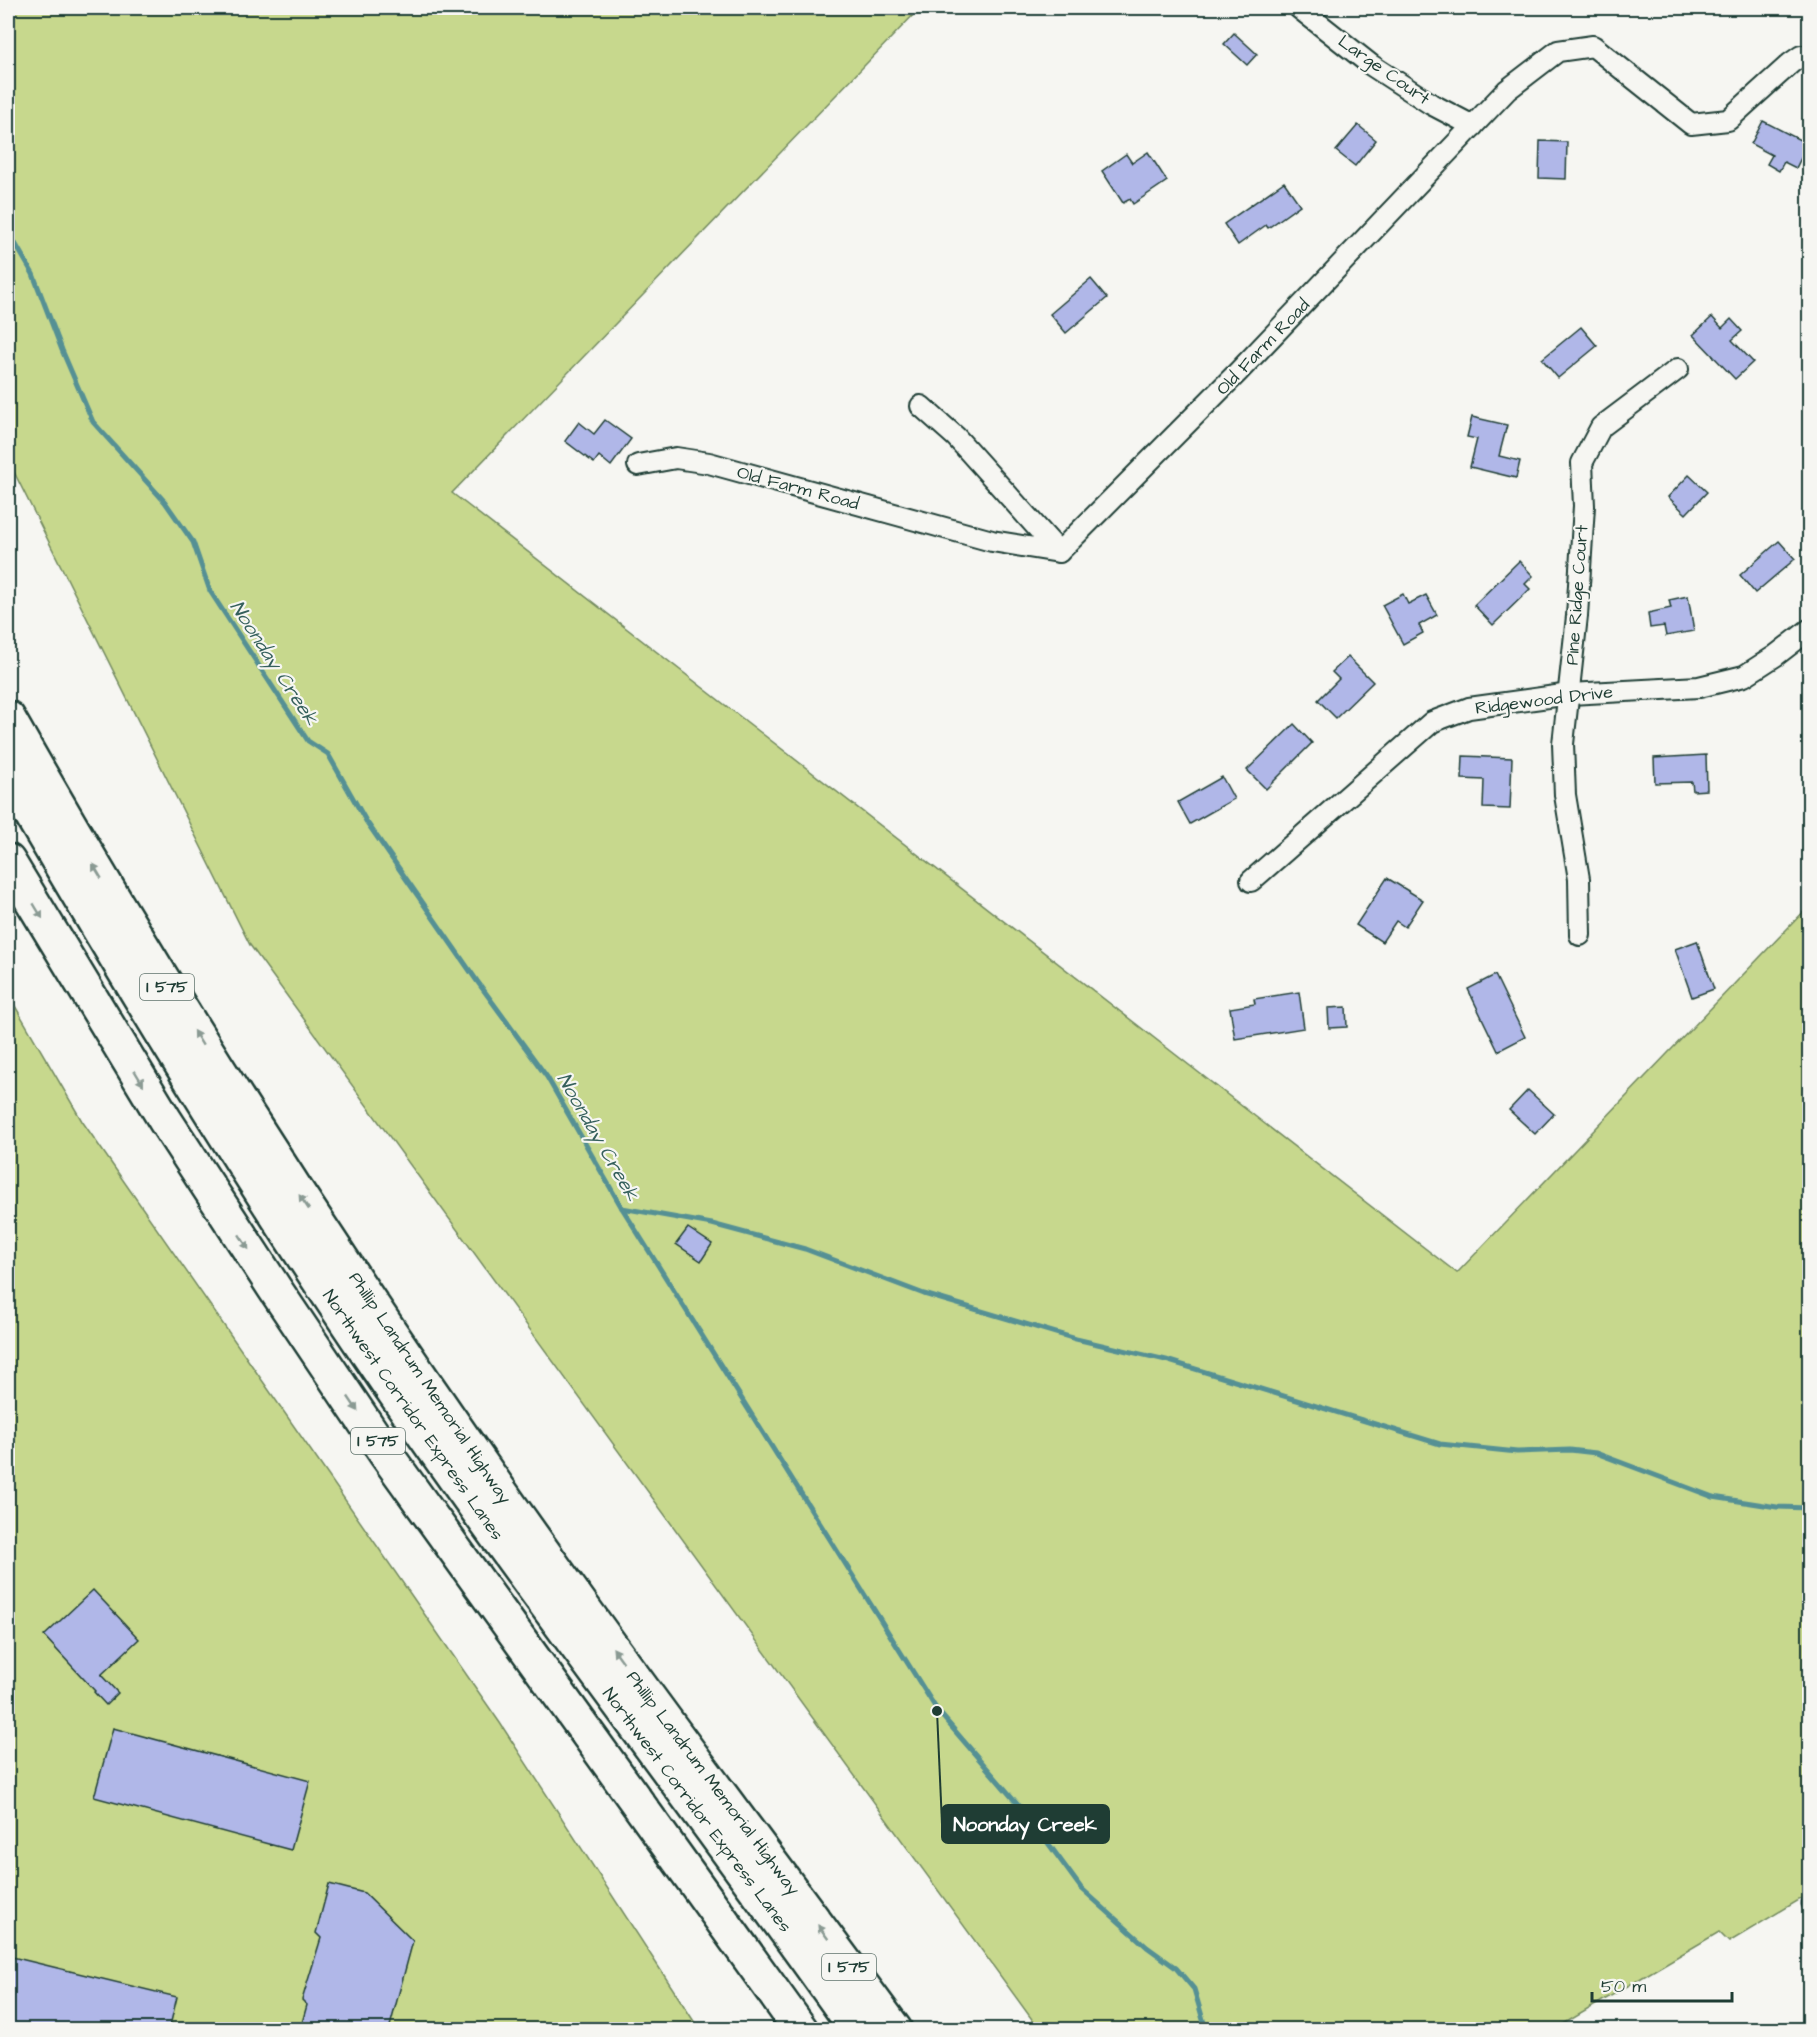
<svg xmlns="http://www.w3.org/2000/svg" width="1817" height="2037" font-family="'Architects Daughter',sans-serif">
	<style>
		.green { fill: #c7d88d; stroke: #738a60; stroke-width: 1.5 }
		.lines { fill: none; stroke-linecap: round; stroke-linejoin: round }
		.stream { stroke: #549094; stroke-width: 5 }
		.building { fill: #b0b7e8; stroke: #1f3d34; stroke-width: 1.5 }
		.lane-casing { stroke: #1f3d34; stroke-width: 15 }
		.street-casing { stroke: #1f3d34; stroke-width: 24 }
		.highway-casing { stroke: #1f3d34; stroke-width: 38 }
		.lane { stroke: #f6f6f2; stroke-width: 10 }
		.street { stroke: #f6f6f2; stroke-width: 20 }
		.highway { stroke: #f6f6f2; stroke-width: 33 }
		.oneway { fill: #8a9a93 }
		.labels { text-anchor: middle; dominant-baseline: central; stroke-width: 4.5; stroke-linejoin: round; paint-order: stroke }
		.shield { fill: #f6f6f2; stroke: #60746d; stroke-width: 1.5 }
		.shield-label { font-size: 16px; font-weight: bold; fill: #1f3d34 }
		.street-label { font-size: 18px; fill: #1f3d34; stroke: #f6f6f2 }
		.water-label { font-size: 20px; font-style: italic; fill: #35605c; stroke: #f6f6f2 }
		.leader { fill: none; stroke: #1f3d34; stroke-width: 2 }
		.callout-dot { fill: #1f3d34; stroke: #f6f6f2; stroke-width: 2 }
		.callout { fill: #1f3d34; stroke: #1f3d34; stroke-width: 2 }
		.callout-label { font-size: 20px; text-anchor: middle; font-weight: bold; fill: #fff }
	</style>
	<rect width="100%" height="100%" fill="#f6f6f2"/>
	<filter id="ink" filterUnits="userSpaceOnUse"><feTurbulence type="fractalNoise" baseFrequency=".0167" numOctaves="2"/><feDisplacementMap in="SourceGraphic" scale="12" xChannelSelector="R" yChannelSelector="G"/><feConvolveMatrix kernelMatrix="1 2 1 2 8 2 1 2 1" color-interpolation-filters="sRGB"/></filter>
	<g filter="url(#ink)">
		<!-- green -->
		<g class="green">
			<path d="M8 8H920L452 493 1457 1273 1809 906V1894L1729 1942 1719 1932 1555 2029H1039L250 945 8 460Z"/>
			<path d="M8 994 82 1121 500 1723 699 2029H8Z"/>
		</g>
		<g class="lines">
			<!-- stream -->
			<g class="stream">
				<path d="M8 231 33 274 62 350 93 422 165 502 193 542 210 591 308 741 328 754 366 821 477 981 547 1077 622 1208 937 1710 1029 1817 1081 1888 1147 1947 1176 1968 1194 1989 1206 2030"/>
				<path d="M622 1208 712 1224 805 1249 924 1294 1076 1339 1166 1360 1440 1444 1517 1452 1570 1450 1596 1453 1713 1497 1777 1507 1810 1508"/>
			</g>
		</g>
		<!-- building -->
		<g class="building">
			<path d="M1234 33 1257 54 1247 65 1224 44Z"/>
			<path d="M1763 121 1808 144 1796 168 1784 162 1779 171 1767 164 1772 155 1751 144Z"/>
			<path d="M1358 125 1376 140 1355 166 1336 151Z"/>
			<path d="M1540 141 1567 142 1566 179 1539 178Z"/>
			<path d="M1148 152 1167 181 1133 204 1130 199 1123 203 1102 171 1126 154 1132 163Z"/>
			<path d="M1284 182 1300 205 1268 228 1266 225 1238 245 1224 224Z"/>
			<path d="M1091 279 1107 298 1066 333 1050 314Z"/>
			<path d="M1712 317 1722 328 1731 319 1742 331 1732 340 1753 362 1735 379 1693 335Z"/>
			<path d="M1581 327 1597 346 1558 378 1542 359Z"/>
			<path d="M1472 417 1507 425 1499 456 1520 461 1516 478 1470 467 1477 439 1467 437Z"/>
			<path d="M605 420 631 439 611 466 599 456 594 463 565 441 579 422 594 434Z"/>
			<path d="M1689 475 1707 492 1686 514 1668 497Z"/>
			<path d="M1779 541 1795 559 1755 593 1740 575Z"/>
			<path d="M1519 561 1533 576 1525 584 1530 589 1493 625 1474 605Z"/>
			<path d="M1403 594 1408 604 1426 595 1437 615 1419 625 1423 633 1403 644 1382 605Z"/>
			<path d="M1688 596 1694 631 1666 636 1664 626 1650 628 1648 613 1671 608 1669 600Z"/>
			<path d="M1348 657 1373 682 1336 718 1318 700 1339 679 1332 672Z"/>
			<path d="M1294 724 1312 743 1266 789 1247 770Z"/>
			<path d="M1706 755 1707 790 1693 791 1692 782 1655 783 1654 758Z"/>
			<path d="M1463 756 1512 758 1510 809 1483 808 1484 780 1462 779Z"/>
			<path d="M1222 777 1234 799 1190 824 1178 802Z"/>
			<path d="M1387 878 1423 900 1405 927 1396 921 1382 942 1356 925Z"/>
			<path d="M1697 941 1714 989 1692 997 1675 949Z"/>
			<path d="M1495 975 1525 1037 1498 1051 1468 989Z"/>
			<path d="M1299 992 1304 1028 1235 1039 1230 1008 1255 1004 1254 999Z"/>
			<path d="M1346 1007 1347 1027 1329 1028 1328 1008Z"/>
			<path d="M1528 1090 1554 1114 1535 1134 1509 1110Z"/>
			<path d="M688 1228 712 1244 701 1261 676 1244Z"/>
			<path d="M93 1590 139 1639 101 1675 118 1693 106 1705 94 1692 95 1691 44 1636Z"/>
			<path d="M113 1728 310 1781 291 1850 94 1797Z"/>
			<path d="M329 1884 364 1893 413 1941 389 2030H300L307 2005 302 2000 321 1938 316 1933Z"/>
			<path d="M8 1956 177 1997 169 2030H8Z"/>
		</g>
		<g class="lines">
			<defs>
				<path id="lane" d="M1808 1904 1810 1907"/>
				<g id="street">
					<path d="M1299 8 1371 65 1431 104 1473 126"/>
					<path d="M921 406 956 437 1059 552"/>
					<path d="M638 465 676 458 709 463 992 541 1059 552 1239 371 1507 90 1558 51 1593 46 1691 124 1728 120 1791 63 1801 56 1810 57"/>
					<path d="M1251 881 1432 722 1469 708 1570 694 1699 687 1744 676 1775 656 1810 629"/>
					<path d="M1580 935 1579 879 1565 795 1563 744 1577 616 1584 506 1582 463 1601 427 1678 369"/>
				</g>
				<g id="highway">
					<path d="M8 718C177 1015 364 1303 564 1581 672 1732 785 1880 895 2030"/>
					<path d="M8 775C128 981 252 1185 387 1382 539 1602 703 1812 857 2030"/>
					<path d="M8 861 165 1120 275 1289 386 1454 801 2030"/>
				</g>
			</defs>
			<!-- lane casing -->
			<use href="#lane" class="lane-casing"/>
			<!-- street casing -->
			<use href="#street" class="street-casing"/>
			<!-- highway casing -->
			<use href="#highway" class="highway-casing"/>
			<!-- lane -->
			<use href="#lane" class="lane"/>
			<!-- street -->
			<use href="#street" class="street"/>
			<!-- highway -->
			<use href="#highway" class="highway"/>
		</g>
		<!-- one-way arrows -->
		<defs><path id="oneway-solid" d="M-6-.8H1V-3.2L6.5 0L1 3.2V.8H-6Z" transform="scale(1.5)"/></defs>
		<g class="oneway">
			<use href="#oneway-solid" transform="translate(97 871) rotate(-121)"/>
			<use href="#oneway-solid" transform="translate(38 911) rotate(59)"/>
			<use href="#oneway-solid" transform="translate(198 1038) rotate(-122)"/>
			<use href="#oneway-solid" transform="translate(139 1078) rotate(59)"/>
			<use href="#oneway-solid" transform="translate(304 1202) rotate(-124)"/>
			<use href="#oneway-solid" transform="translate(244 1242) rotate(57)"/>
			<use href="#oneway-solid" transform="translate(353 1404) rotate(56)"/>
			<use href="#oneway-solid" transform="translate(618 1655) rotate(-126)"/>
			<use href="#oneway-solid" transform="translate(823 1932) rotate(-126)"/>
		</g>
	</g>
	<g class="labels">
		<!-- shield labels -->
		<g class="shield">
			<rect x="140" y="974" width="54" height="26" rx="4.5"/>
			<rect x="351" y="1428" width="54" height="26" rx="4.5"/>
			<rect x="822" y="1954" width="54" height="26" rx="4.5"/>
		</g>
		<g class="shield-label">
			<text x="167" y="987">I 575</text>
			<text x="378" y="1441">I 575</text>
			<text x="849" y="1967">I 575</text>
		</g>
		<!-- street labels -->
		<g class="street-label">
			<text transform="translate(1384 70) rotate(35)">Large Court</text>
			<text transform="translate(1263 347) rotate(-46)">Old Farm Road</text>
			<text transform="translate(798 488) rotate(15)">Old Farm Road</text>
			<text transform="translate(1577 595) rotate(-86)">Pine Ridge Court</text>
			<text transform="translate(1544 700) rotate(-7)">Ridgewood Drive</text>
			<text transform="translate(430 1388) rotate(56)">Phillip Landrum Memorial Highway</text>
			<text transform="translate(413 1415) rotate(55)">Northwest Corridor Express Lanes</text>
			<text transform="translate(713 1783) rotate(53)">Phillip Landrum Memorial Highway</text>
			<text transform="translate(697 1810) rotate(53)">Northwest Corridor Express Lanes</text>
		</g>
		<!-- water labels -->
		<g class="water-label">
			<text transform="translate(274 663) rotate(57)">Noonday Creek</text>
			<text transform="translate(598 1137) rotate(60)">Noonday Creek</text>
		</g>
	</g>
	<!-- callouts -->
	<path class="leader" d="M937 1711L942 1824"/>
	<circle class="callout-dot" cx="937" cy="1711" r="6"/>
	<rect class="callout" x="942" y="1805" width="167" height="38" rx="6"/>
	<g class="callout-label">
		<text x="1025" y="1831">Noonday Creek</text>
	</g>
	<!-- margin -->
	<rect width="1817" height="2037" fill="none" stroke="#f6f6f2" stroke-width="30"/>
	<rect x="15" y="15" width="1787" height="2007" fill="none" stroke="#1f3d34" stroke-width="2" filter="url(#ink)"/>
	<!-- scale -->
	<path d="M1592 1992v9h140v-9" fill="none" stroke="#1f3d34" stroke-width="3"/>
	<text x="1601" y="1992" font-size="18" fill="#1f3d34" stroke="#f6f6f2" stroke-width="4.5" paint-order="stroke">50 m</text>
</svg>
